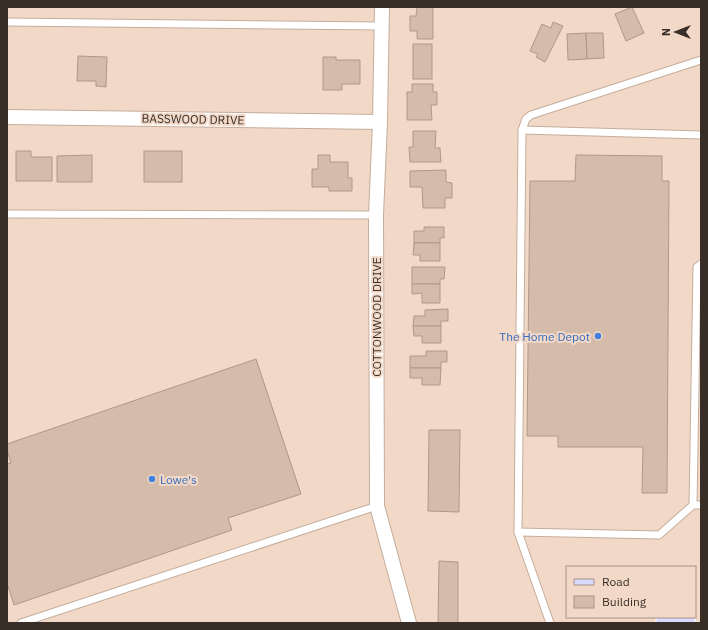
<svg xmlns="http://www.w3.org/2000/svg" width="708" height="630" font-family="'IBM Plex Sans',sans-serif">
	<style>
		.building { fill: #d4bbaa; stroke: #b09887 }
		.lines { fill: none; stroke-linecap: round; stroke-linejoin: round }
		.lane-casing { stroke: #c5ad9c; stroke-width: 9 }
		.street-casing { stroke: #c5ad9c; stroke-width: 16 }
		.primary-casing { stroke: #fff; stroke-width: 24 }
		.lane { stroke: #fff; stroke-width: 7 }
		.street { stroke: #fff; stroke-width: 14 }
		.primary { stroke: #dad9fe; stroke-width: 22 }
		.shop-dot { fill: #3f7fe0; stroke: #f2d8c7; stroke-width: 1.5 }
		.labels { text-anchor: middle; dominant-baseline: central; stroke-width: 4; stroke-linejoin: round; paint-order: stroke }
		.street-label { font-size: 12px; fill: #382e27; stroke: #f2d8c7 }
		.shop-label { font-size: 12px; fill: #366cbe; stroke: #f2d8c7; text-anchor: end }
	</style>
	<rect width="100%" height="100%" fill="#f2d8c7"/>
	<!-- building -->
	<g class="building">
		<path d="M417 7H433V39H417V31H410V16H416Z"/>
		<path d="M632 7 644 33 626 41 615 14Z"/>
		<path d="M553 22 563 26 545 62 536 57 538 54 530 51 542 24 551 28Z"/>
		<path d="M586 33 587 59 568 60 567 34Z"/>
		<path d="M586 33H603L604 58 587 59Z"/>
		<rect x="413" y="44" width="19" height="35"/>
		<path d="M78 56 107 57 106 87 96 86V81H77Z"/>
		<path d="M323 57H336V60H360V84H342V90H323Z"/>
		<path d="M412 84H433V92H437V105H431L432 120H407V92H412Z"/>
		<path d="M413 131H436L435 148H440L441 162H410L409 147H413Z"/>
		<path d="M16 151H31V157H52V181H16Z"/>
		<rect x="144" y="151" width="38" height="31"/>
		<path d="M92 155V182H57V156Z"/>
		<path d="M318 155H330V162H348V178H352V191H329V187H312V169H318Z"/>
		<path d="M576 155 662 156V181H669L667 493H642L643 447H558V436H527L530 181H575Z"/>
		<path d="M446 170V182L452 183V198H445V208H423L422 187H410V171Z"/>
		<path d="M424 227H444V238H440V243H414V231H424Z"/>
		<path d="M414 243H440V261H420V255H413Z"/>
		<path d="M412 267H445L444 279H440V284H412Z"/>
		<path d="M412 284H440V303H422V293L412 294Z"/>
		<path d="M448 309V321H441V326H413L414 316H425V310Z"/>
		<path d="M413 326H441V343H422V336H414Z"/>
		<path d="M426 351H447V362H441V368H410V356H426Z"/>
		<path d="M256 359 301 494 228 518 232 530 14 605 7 583V464L11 463 7 450V444Z"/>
		<path d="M410 368H441L440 385H422V378H410Z"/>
		<path d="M429 430H460L459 512 428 511Z"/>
		<path d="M439 561 458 562V623H438Z"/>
	</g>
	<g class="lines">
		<defs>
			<g id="lane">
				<path d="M7 22 382 26"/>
				<path d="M522 130 526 119 531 115 701 60"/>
				<path d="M7 214 376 215"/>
				<path d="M693 505H701"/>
				<path d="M518 532 659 535 693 505 697 267 701 264"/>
				<path d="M21 623 377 506"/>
				<path d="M550 623 518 532 522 130 701 135"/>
			</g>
			<g id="street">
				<path d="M382 7 380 122 376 215 377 506 409 623"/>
				<path d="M7 117 380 122"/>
			</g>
			<path id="primary" d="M667 623 684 617"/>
		</defs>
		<!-- lane casing -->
		<use href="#lane" class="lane-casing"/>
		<!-- street casing -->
		<use href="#street" class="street-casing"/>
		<!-- primary casing -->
		<use href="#primary" class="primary-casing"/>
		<!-- lane -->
		<use href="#lane" class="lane"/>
		<!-- street -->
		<use href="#street" class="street"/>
		<!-- primary -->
		<use href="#primary" class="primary"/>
	</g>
	<!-- markers -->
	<g class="shop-dot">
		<circle cx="598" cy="336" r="4"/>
		<circle cx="152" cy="479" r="4"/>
	</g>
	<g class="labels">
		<!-- street labels -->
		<g class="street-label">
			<text transform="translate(193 119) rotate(1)">BASSWOOD DRIVE</text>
			<text transform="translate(376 317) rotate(-90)">COTTONWOOD DRIVE</text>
		</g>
		<!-- shop labels -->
		<g class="shop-label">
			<text x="590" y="336">The Home Depot</text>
			<text x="160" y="479" text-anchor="start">Lowe's</text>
		</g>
	</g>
	<!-- border -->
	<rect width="708" height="630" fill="none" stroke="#382e27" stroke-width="16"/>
	<!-- legend -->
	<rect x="566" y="566" width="130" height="52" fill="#f2d8c7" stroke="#a89487"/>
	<rect x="574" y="579" width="20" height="6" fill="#dad9fe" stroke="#a89487"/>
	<text x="602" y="586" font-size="12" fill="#382e27">Road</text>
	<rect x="574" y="596" width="20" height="12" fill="#d4bbaa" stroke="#a89487"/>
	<text x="602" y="606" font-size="12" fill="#382e27">Building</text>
	<!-- north arrow -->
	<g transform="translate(676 32) rotate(270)" stroke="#f2d8c7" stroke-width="3" paint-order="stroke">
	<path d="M0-3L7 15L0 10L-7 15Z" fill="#382e27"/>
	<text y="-6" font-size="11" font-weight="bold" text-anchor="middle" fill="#382e27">N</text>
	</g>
</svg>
